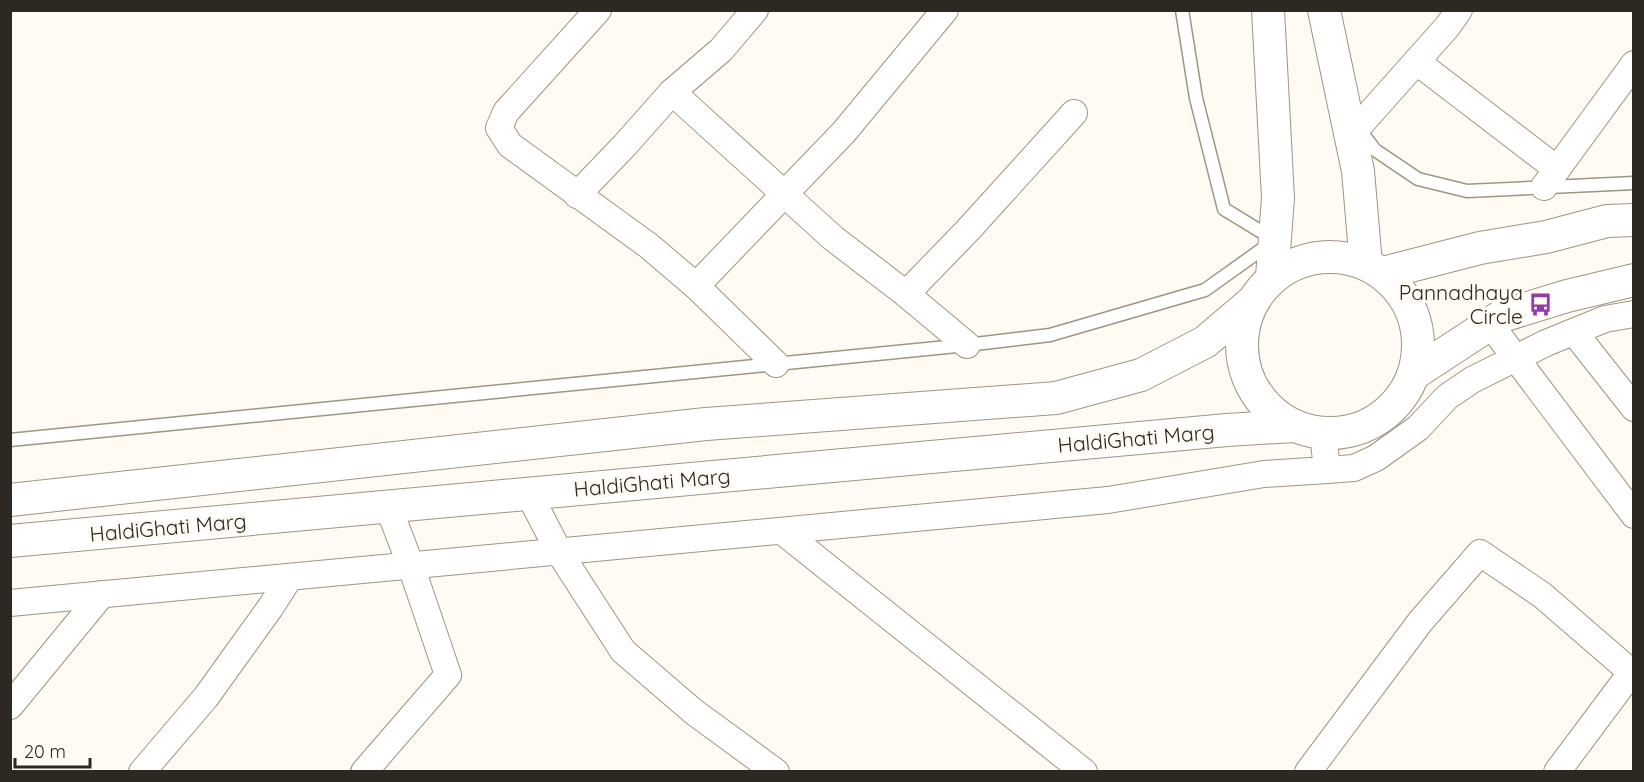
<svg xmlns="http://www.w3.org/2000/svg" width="1644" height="782" font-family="Quicksand,sans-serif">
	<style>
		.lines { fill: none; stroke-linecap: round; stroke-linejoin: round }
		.service-casing { stroke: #9e9583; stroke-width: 15 }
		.minor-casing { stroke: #9e9583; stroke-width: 28 }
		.tertiary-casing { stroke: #9e9583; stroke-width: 34 }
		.service { stroke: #fff; stroke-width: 12 }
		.minor { stroke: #fff; stroke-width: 26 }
		.tertiary { stroke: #fff; stroke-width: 32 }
		.labels { text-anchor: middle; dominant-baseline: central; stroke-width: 6; stroke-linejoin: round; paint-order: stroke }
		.poi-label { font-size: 21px; fill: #2d2922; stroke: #fffaf3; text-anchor: end }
		.street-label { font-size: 21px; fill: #2d2922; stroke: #fffaf3 }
	</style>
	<rect width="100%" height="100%" fill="#fffaf3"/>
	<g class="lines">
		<defs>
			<g id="service">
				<path d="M1359 129 1375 150 1418 179 1467 191 1634 183"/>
				<path d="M10 440 967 345 1050 335 1205 290 1275 240 1224 209 1196 98 1182 10"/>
			</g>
			<g id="minor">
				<path d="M598 10 506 112 499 128 510 145 649 246 696 286 776 364"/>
				<path d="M1417 62 1557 169"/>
				<path d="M672 92 833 238 906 294 967 345"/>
				<path d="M1350 136 1447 27 1459 10"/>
				<path d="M1544 187 1634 64"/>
				<path d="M577 195 625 145 672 92 721 50 755 10"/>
				<path d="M696 286 844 132 945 10"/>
				<path d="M906 294 968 230 1074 113"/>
				<path d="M1490 324 1634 515"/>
				<path d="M1574 332 1634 408"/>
				<path d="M1327 470 1354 468 1376 458 1418 428 1447 397 1472 380 1546 343 1605 319 1634 314"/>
				<path d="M529 494 559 552 623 651 694 712 776 772"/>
				<path d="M782 531 1084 772"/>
				<path d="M10 603 1108 500 1264 474 1327 470 1323 433"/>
				<path d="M10 706 102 594"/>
				<path d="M142 772 206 697 270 608 290 577"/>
				<path d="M364 772 448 675 411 566 388 506"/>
				<path d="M1308 772 1420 622 1480 553 1542 595 1631 672"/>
				<path d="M1557 772 1634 669"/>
			</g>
			<g id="tertiary">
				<path d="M1268 10 1278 198 1272 277"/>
				<path d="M1324 10 1358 171 1366 264"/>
				<circle cx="1330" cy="345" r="88"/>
				<path d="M1383 273 1480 248 1546 237 1607 221 1634 220"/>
				<path d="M1415 373 1502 316 1567 296 1634 280"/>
				<path d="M10 500 706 424 1056 398 1141 375 1205 342 1251 303"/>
				<path d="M10 541 1227 430 1294 426"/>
			</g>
		</defs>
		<!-- service casing -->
		<use href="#service" class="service-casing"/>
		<!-- minor casing -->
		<use href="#minor" class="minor-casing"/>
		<!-- tertiary casing -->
		<use href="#tertiary" class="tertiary-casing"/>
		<!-- service -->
		<use href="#service" class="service"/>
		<!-- minor -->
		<use href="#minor" class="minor"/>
		<!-- tertiary -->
		<use href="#tertiary" class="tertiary"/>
	</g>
	<!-- icons -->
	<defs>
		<symbol id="bus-bare" viewBox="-9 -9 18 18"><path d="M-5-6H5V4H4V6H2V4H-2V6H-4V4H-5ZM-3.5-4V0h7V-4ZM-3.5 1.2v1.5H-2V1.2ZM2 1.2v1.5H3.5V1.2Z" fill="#8f3cab" stroke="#fffaf3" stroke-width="2.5" paint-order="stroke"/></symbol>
	</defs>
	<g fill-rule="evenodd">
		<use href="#bus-bare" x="1524" y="288" width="33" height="33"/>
	</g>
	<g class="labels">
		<!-- poi labels -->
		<g class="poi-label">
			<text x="1523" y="292">Pannadhaya<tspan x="1523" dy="24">Circle</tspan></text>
		</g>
		<!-- street labels -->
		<g class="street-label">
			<text transform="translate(1136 438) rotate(-5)">HaldiGhati Marg</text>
			<text transform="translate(652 482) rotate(-5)">HaldiGhati Marg</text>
			<text transform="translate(168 527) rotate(-5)">HaldiGhati Marg</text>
		</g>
	</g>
	<!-- border -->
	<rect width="1644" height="782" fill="none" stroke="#2d2922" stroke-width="24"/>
	<!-- scale -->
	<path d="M15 758v9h75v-9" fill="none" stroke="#2d2922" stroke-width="3"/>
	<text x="24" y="758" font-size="18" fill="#2d2922" stroke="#fffaf3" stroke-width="4.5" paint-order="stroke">20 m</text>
</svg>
